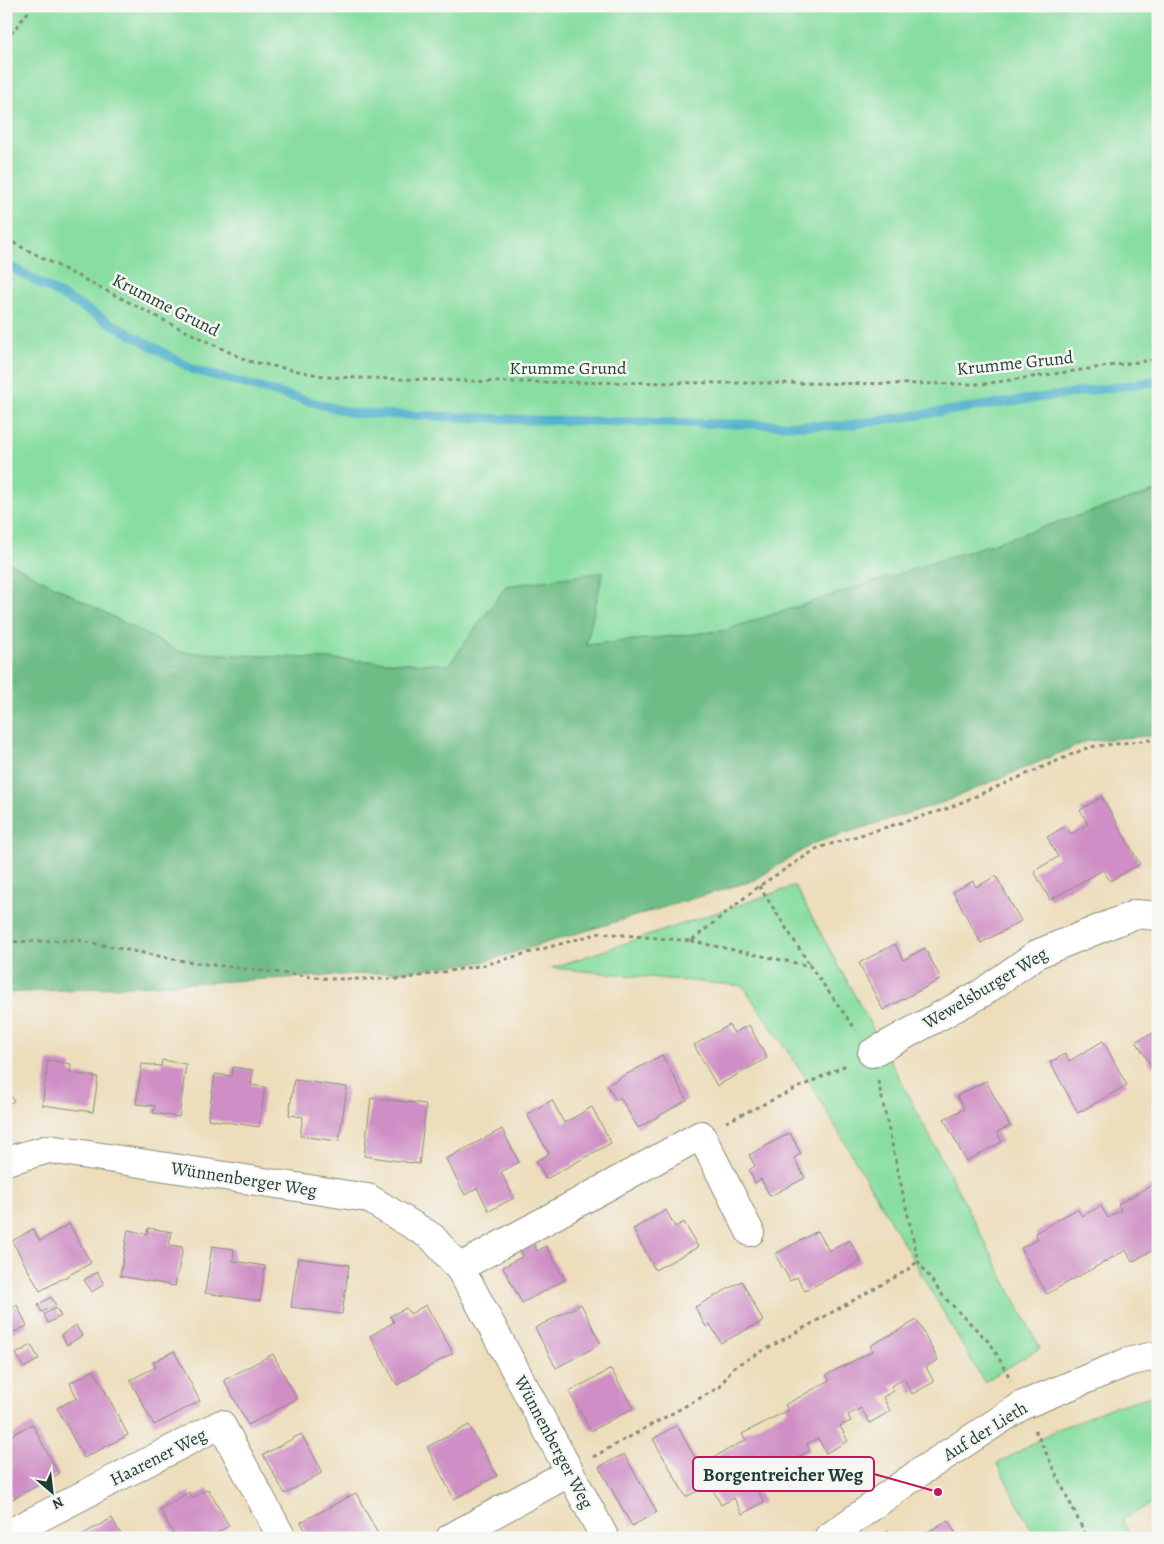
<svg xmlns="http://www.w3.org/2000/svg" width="1164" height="1544" font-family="Alegreya,serif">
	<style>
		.green { fill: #88dea1; stroke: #548e6a }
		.forest { fill: #6ebd87; stroke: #467d5e }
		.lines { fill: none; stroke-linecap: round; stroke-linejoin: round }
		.stream { stroke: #4bafca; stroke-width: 9 }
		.building { fill: #cf8ec5 }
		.minor-casing { stroke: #868d78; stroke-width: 30 }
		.path { stroke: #868d78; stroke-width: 3; stroke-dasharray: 4 4; stroke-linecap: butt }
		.minor { stroke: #fff; stroke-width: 28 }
		.labels { text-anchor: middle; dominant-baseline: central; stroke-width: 5; stroke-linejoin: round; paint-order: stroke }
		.street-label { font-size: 18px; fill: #1f3d34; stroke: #f6f6f2 }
		.leader { fill: none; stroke: #c2185b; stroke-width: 2 }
		.callout-dot { fill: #c2185b; stroke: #f6f6f2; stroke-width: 2 }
		.callout { fill: #f6f6f2; stroke: #c2185b; stroke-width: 2 }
		.callout-label { font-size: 19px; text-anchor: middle; font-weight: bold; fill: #1f3d34 }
	</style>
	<rect width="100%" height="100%" fill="#f6f6f2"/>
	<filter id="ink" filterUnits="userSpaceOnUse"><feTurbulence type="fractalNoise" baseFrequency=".02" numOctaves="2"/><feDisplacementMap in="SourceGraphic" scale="10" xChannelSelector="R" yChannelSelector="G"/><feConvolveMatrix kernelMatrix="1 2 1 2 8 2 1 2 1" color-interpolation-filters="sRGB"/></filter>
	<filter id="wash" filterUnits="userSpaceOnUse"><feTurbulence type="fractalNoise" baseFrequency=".0096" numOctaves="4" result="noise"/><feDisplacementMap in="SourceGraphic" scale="20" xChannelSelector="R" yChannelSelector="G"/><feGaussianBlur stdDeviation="1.12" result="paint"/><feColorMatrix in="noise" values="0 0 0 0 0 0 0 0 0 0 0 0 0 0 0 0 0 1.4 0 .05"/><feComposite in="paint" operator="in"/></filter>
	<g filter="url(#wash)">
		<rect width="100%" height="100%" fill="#edddbb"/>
		<!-- green -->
		<g class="green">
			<path d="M6 6H1158V490L722 631 586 645 603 573 506 586 449 665 180 652 6 561Z"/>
			<path d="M795 886 888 1056 1040 1348 984 1382 816 1093 743 986 552 968Z"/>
			<path d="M1158 1394V1500L1122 1519 1131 1538H1036L997 1464 1056 1430 1110 1408Z"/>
		</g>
		<!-- forest -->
		<path class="forest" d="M1158 490V735L1088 741 944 802 814 843 755 880 482 962 398 972 6 993V561L180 652 449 665 506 586 603 572 586 645 722 631Z"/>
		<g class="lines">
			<!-- stream -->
			<path class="stream" d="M6 264 194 370 352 413 534 420 840 426 1158 381"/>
		</g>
		<g id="blocks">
			<!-- building -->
			<g class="building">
				<path d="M1102 797 1140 864 1110 881 1103 870 1050 900 1034 871 1058 857 1047 837 1066 826 1071 834 1088 824 1080 810Z"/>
				<path d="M996 876 1021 921 981 943 953 892 973 881 976 887Z"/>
				<path d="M895 944 903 960 925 948 941 979 883 1010 859 963Z"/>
				<path d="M1157 1021 1158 1063 1152 1067 1136 1041 1154 1033Z"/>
				<path d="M729 1025 734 1033 749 1025 767 1058 717 1086 694 1045Z"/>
				<path d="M1103 1041 1127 1085 1078 1113 1050 1062 1065 1054 1069 1061Z"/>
				<path d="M662 1055 687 1100 638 1128 620 1097 616 1100 607 1085Z"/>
				<path d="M48 1060 71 1064 70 1073 98 1077 93 1112 42 1105Z"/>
				<path d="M162 1060 186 1064 179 1117 153 1113 155 1106 136 1104 142 1064 161 1066Z"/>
				<path d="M233 1067 253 1070 251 1085 265 1087 259 1127 208 1119 215 1074 232 1076Z"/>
				<path d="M294 1080 347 1087 339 1141 300 1136 303 1117 289 1115Z"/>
				<path d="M986 1081 1010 1126 997 1132 1002 1142 966 1161 944 1119 964 1109 957 1096Z"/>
				<path d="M6 1087 14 1101 6 1105Z"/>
				<path d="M371 1098 426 1104 419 1164 364 1156Z"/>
				<path d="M552 1100 564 1123 592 1107 611 1143 546 1179 536 1161 549 1154 527 1114Z"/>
				<path d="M502 1129 519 1162 501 1172 514 1198 489 1211 477 1188 465 1195 446 1159Z"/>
				<path d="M790 1133 801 1154 794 1158 805 1178 770 1196 761 1179 755 1183 749 1170 755 1166 749 1155Z"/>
				<path d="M1154 1184 1158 1191V1247L1132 1262 1126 1250 1047 1294 1021 1248 1038 1239 1035 1233 1077 1209 1082 1216 1101 1206 1108 1218 1121 1210 1118 1204Z"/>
				<path d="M666 1210 675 1227 684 1222 698 1247 655 1270 633 1229Z"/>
				<path d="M69 1224 91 1263 40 1291 12 1241 33 1229 40 1241Z"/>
				<path d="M148 1228 172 1232 169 1245 183 1247 175 1286 120 1276 128 1230 147 1234Z"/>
				<path d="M818 1231 829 1251 850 1240 861 1261 805 1291 797 1277 790 1281 775 1254Z"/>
				<path d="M533 1242 537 1251 546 1246 565 1280 522 1303 503 1267 523 1256 519 1249Z"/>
				<path d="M212 1246 234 1249 233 1261 265 1266 260 1301 205 1293Z"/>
				<path d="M298 1258 349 1265 342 1314 291 1307Z"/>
				<path d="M97 1272 104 1284 92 1292 84 1280Z"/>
				<path d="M742 1281 763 1321 721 1343 710 1324 706 1327 695 1307Z"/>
				<path d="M51 1297 56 1305 42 1312 38 1305Z"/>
				<path d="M581 1304 601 1344 556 1368 535 1328Z"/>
				<path d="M17 1305 27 1326 10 1334 6 1328V1312Z"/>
				<path d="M426 1305 453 1353 397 1385 370 1336 394 1322 390 1316 406 1308 410 1314Z"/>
				<path d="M56 1308 61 1316 48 1323 44 1314Z"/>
				<path d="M917 1320 938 1360 926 1367 934 1382 912 1394 904 1379 891 1386 894 1391 883 1397 890 1411 870 1423 861 1408 848 1415 851 1421 840 1426 848 1441 826 1453 818 1438 807 1444 810 1450 798 1457 806 1472 784 1483 776 1468 764 1474 767 1481 756 1487 764 1502 742 1514 734 1498 721 1505 710 1484 686 1497 653 1439 677 1425 699 1465 746 1440 742 1434 788 1410 785 1405 830 1380 826 1375 873 1351 870 1346Z"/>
				<path d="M76 1325 82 1336 67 1345 61 1335Z"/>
				<path d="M31 1345 39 1359 24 1368 16 1354Z"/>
				<path d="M174 1351 200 1401 154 1425 130 1380 156 1367 153 1362Z"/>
				<path d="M273 1354 297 1399 248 1425 224 1380Z"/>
				<path d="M611 1369 633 1408 591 1431 569 1392Z"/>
				<path d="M94 1370 128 1435 84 1458 57 1408 77 1398 70 1383Z"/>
				<path d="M32 1424 59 1474 13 1499 6 1487V1438Z"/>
				<path d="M469 1425 497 1476 454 1499 427 1447Z"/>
				<path d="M301 1434 323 1472 285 1494 263 1455Z"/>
				<path d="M624 1454 657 1512 632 1526 599 1467Z"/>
				<path d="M208 1489 229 1526 209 1538H176L160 1509 189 1492 192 1498Z"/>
				<path d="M356 1493 378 1534 370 1538H309L301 1522Z"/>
				<path d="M112 1518 123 1538H76Z"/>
				<path d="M948 1520 958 1538H917Z"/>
			</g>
		</g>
	</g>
	<g filter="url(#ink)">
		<use href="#blocks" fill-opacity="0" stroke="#868d78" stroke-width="1"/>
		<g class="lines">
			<defs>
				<g id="minor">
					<path d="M872 1053 982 993 1037 954 1136 914 1158 916"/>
					<path d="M6 1161 49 1149 368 1198 432 1237 459 1268 473 1291 605 1538"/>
					<path d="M459 1268 701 1135 750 1232"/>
					<path d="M6 1535 221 1424 282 1538"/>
					<path d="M450 1538 570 1472"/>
					<path d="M828 1538 923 1470 1023 1405 1128 1362 1158 1355"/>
				</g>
			</defs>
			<!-- minor casing -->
			<use href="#minor" class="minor-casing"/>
			<!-- path -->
			<g class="path">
				<path d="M6 40 33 6"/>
				<path d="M6 239 171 324 248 361 328 377 505 382 983 384 1158 359"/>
				<path d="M759 886 810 965"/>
				<path d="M691 941 810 966 856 1030"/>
				<path d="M6 942 77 940 189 962 332 979H402L484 965 600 933 691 941 759 886 818 848 946 809 1089 747 1158 739"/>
				<path d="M878 1081 918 1261 943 1296 991 1344 1011 1380"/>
				<path d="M726 1122 846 1065"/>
				<path d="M1035 1430 1087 1538"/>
				<path d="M593 1457 720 1387 732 1368 906 1271 918 1261"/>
				<path d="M887 1531 891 1538"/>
			</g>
			<!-- minor -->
			<use href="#minor" class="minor"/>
		</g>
	</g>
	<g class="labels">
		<!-- street labels -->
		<g class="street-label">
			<text transform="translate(166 305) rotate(27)">Krumme Grund</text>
			<text transform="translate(1015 363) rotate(-6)">Krumme Grund</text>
			<text x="568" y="368">Krumme Grund</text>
			<text transform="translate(985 988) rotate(-31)">Wewelsburger Weg</text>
			<text transform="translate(244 1179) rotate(9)">Wünnenberger Weg</text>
			<text transform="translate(985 1431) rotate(-32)">Auf der Lieth</text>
			<text transform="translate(554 1442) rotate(62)">Wünnenberger Weg</text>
			<text transform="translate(158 1457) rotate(-27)">Haarener Weg</text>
		</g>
	</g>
	<!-- callouts -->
	<path class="leader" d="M938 1492L874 1474"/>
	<circle class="callout-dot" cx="938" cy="1492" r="5"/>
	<rect class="callout" x="693" y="1457" width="181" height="34" rx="5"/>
	<g class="callout-label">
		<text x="783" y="1481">Borgentreicher Weg</text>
	</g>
	<!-- margin -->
	<rect width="1164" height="1544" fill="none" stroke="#f6f6f2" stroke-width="25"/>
	<!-- north arrow -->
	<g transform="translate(52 1492) rotate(152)" stroke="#f6f6f2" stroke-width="4" paint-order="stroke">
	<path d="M0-4L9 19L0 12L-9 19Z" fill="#1f3d34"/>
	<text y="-8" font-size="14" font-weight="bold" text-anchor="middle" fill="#1f3d34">N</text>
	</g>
</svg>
